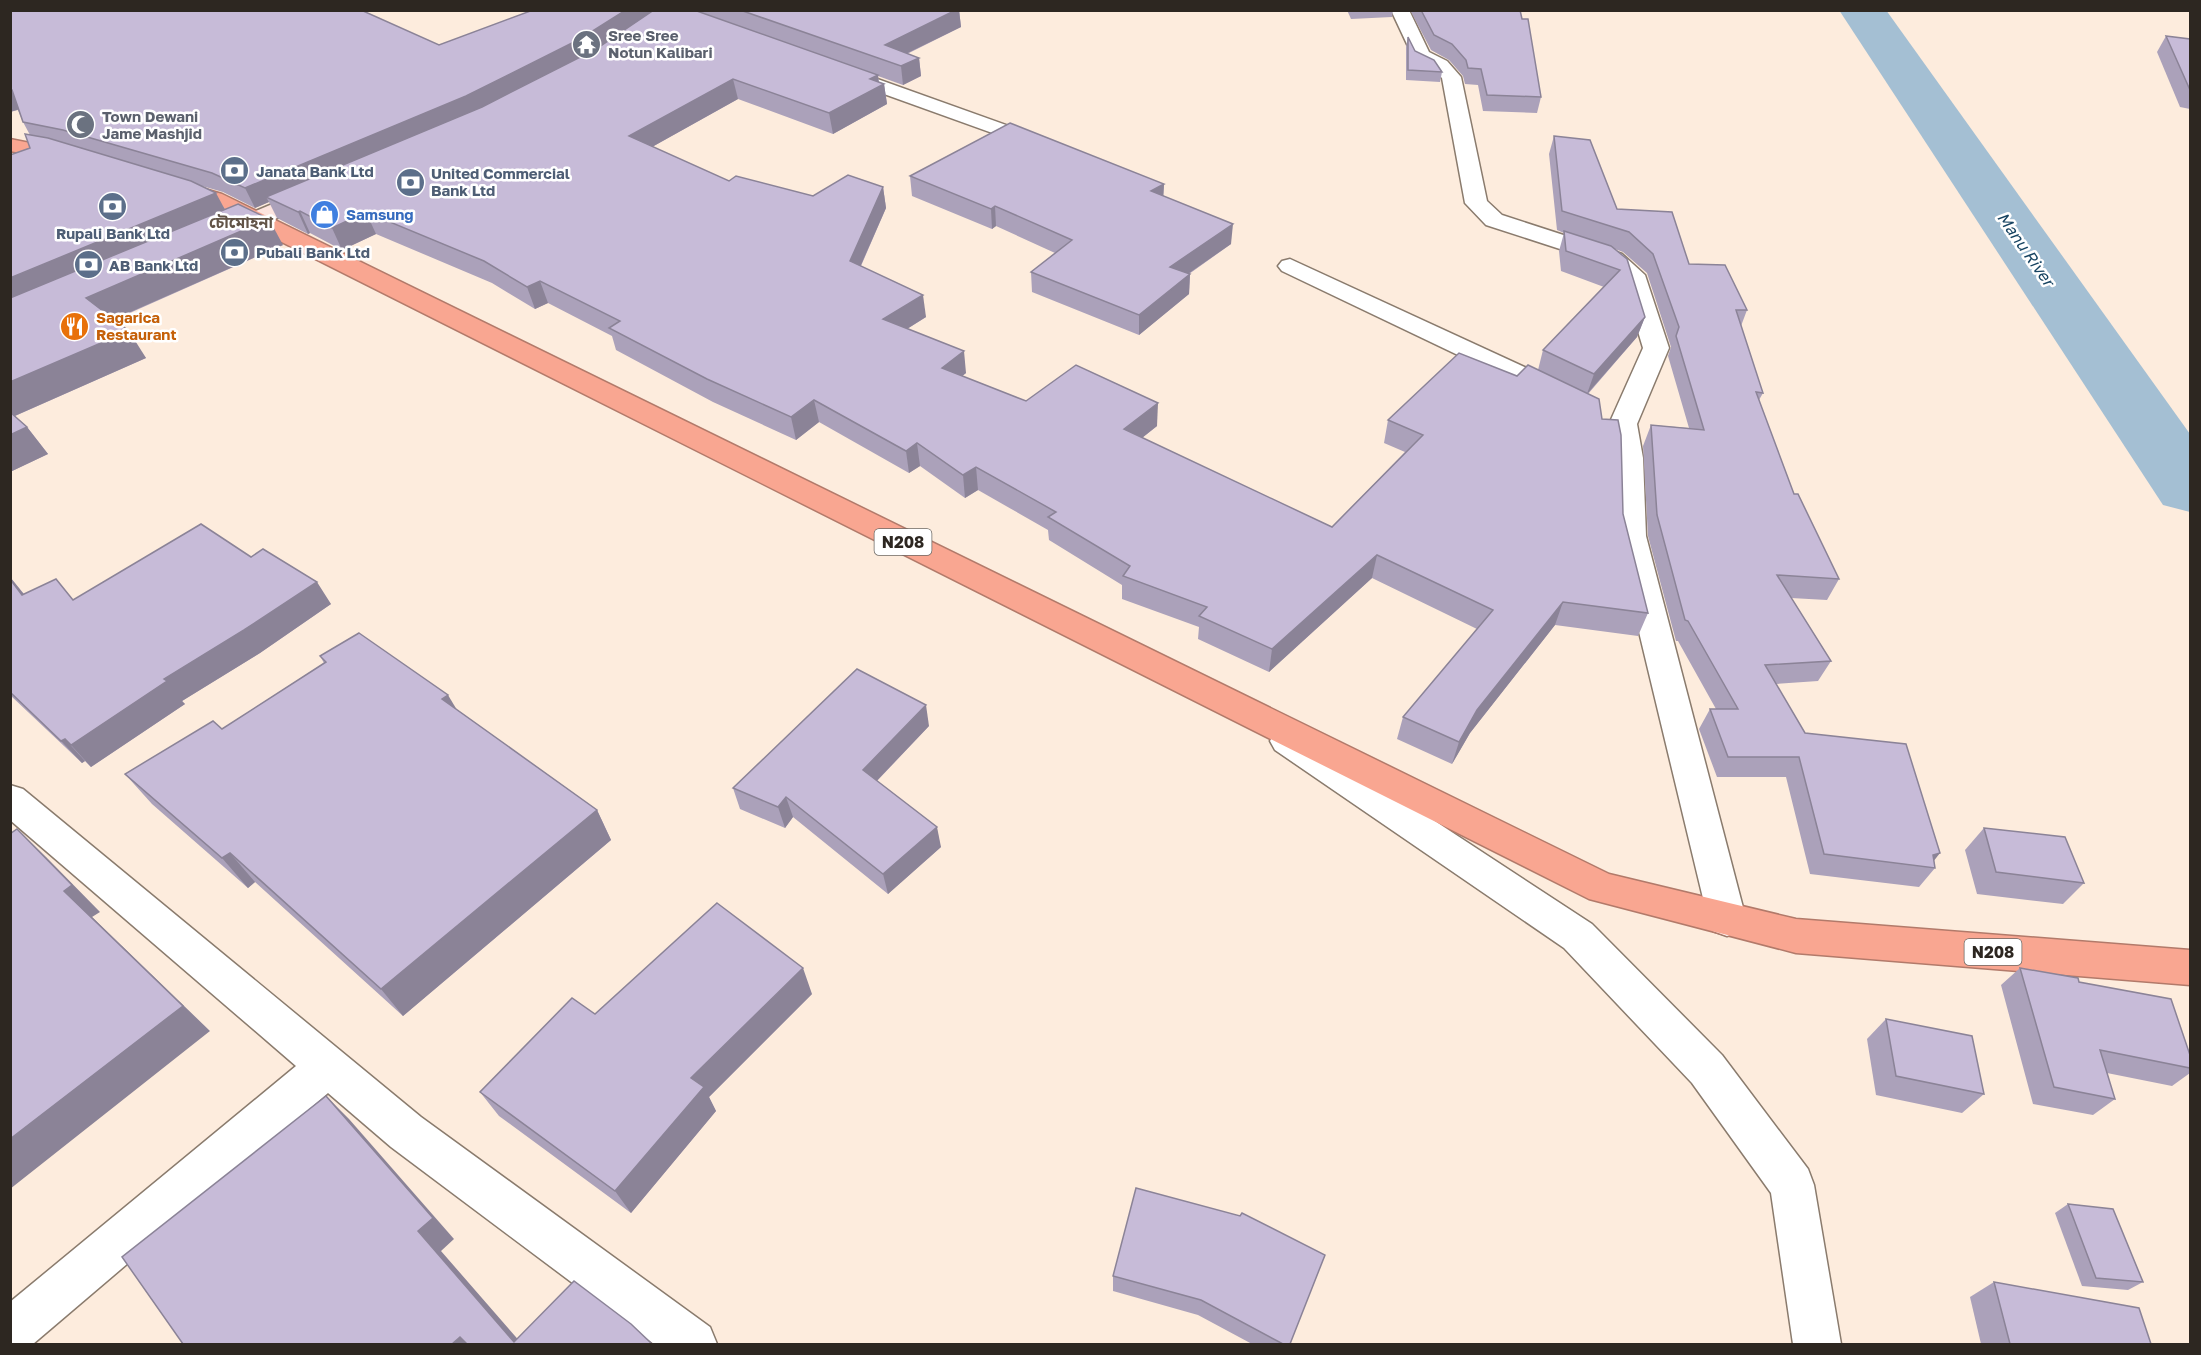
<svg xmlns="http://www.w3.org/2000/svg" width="2201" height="1355" font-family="'Golos Text','Noto Sans Bengali',sans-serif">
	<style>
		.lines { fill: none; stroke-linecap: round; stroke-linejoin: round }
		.river { fill: #a4bfd3; fill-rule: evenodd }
		.street-casing { stroke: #8a7b6d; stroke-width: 3 }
		.secondary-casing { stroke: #8a7b6d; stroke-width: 3 }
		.highway-casing { stroke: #b27a6a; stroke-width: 3 }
		.street { fill: #fff; fill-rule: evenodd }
		.secondary { fill: #fde4de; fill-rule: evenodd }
		.highway { fill: #f9a691; fill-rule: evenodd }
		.wall { fill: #aba1ba }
		.shaded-wall { fill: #8b8397 }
		.building { fill: #c7bbd8; stroke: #8b8397; stroke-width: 1.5 }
		.labels { text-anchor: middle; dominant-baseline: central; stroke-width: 5; stroke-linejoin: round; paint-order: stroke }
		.far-worship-label { font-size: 15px; font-weight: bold; fill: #5b616d; stroke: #fff; text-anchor: start }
		.far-service-label { font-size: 15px; font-weight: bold; fill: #4e5e75; stroke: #fff; text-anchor: start }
		.far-shop-label { font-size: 15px; font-weight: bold; fill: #366cbe; stroke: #fff; text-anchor: start }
		.far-food-label { font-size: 15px; font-weight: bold; fill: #c56008; stroke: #fff; text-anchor: start }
		.far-neighbourhood-label { font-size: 16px; font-weight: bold; fill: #625447; stroke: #fff }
		.far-water-label { font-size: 16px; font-style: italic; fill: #164361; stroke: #fff }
		.shield { fill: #fff; stroke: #6c6864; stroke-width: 1.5 }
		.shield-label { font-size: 16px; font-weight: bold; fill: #2d2721 }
	</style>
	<rect width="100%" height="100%" fill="#fdecdd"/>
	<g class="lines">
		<!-- river -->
		<path class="river" d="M1839 10H1886L2190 434V512L2163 505Z"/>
		<defs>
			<g id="street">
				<path d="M1391 10H1409L1429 52 1447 61 1461 77 1487 201 1502 215 1622 254 1645 275 1669 348 1637 424 1643 458 1646 536 1746 919 1741 931 1727 936 1713 931 1708 919 1616 536 1615 458 1609 424 1643 348 1622 278 1606 264 1486 225 1465 203 1442 78 1433 69 1414 59Z"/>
				<path d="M841 66 1048 140 1051 144 1048 148 1041 150 1034 148 834 76 831 72 834 68Z"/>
				<path d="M1290 259 1568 387 1572 393 1568 399 1559 401 1550 399 1282 271 1278 266 1282 261Z"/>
				<path d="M1287 728 1299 732 1592 924 1722 1055 1808 1169 1814 1185 1841 1344H1793L1771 1193 1692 1083 1564 948 1275 750 1270 741 1275 732Z"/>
				<path d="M10 785 23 789 421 1117 710 1327 717 1344H654L391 1147 328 1093 33 1344H10V1302L296 1066 10 820Z"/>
			</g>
			<path id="secondary" d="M313 187 321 189 324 194 321 199 231 238 223 240 215 238 212 233 215 228Z"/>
			<g id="highway">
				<path d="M10 139 80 153 84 157 80 161 73 163 10 151Z"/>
				<path d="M180 182 222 194 1609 874 1796 919 2190 950V985L1796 953 1589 899 206 204 172 194 169 189 172 184Z"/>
			</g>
		</defs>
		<!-- street casing -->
		<use href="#street" class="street-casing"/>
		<!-- secondary casing -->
		<use href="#secondary" class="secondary-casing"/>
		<!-- highway casing -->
		<use href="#highway" class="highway-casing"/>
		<!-- street -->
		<use href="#street" class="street"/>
		<!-- secondary -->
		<use href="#secondary" class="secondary"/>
		<!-- highway -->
		<use href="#highway" class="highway"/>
	</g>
	<!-- wall -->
	<g class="wall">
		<path d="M10 10 439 45 533 10H959L961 27 907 54 919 58 921 76 903 85 878 76 879 82 884 84 887 104 833 134 738 99 652 147 729 181 813 196 883 187 886 208 861 266 926 317 907 329 966 373 962 376 1026 401 1157 426 1142 438 1332 527 1405 452 1384 443 1388 420 1517 376 1538 370 1543 350 1604 287 1561 271 1559 251 1564 233 1557 230 1549 154 1554 136 1617 209 1747 310 1741 326 1763 393 1759 400 1794 494 1839 579 1827 600 1791 598 1831 661 1818 681 1776 684 1805 733 1934 861 1935 868 1919 887 1810 874 1786 777H1717L1699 729 1710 709H1716L1678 641H1676L1648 536 1643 446 1651 425 1689 428 1668 356 1671 347 1647 273 1623 252 1615 249 1645 317 1637 337 1588 394 1602 419 1623 514 1648 613 1638 636 1555 625 1470 733 1452 764 1397 739 1403 717 1477 629 1372 578 1269 672 1198 639 1199 627 1122 599V585L1049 540 1048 530 978 490 965 498 920 466 909 473 819 422 796 440 713 402 616 350 612 336 548 303 535 309 492 283 376 234 342 250 310 233 308 234 277 218 269 202 255 208 223 192 202 186 225 209 283 245 114 320 146 358 15 416 27 427 48 454 10 472V155L30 148V135L23 122 18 110 10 112Z"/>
		<path d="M1347 10H1393L1392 17 1351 19Z"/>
		<path d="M1410 10H1520L1541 97 1537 113 1483 111 1478 85 1465 84 1463 76 1449 60 1431 50Z"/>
		<path d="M2166 36 2190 39V109L2180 107 2157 52Z"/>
		<path d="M1408 37 1415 51 1442 72 1440 82 1406 80V47Z"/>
		<path d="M910 176 1164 184 1163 196 1231 244 1189 274H1190L1189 294 1139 335 1032 292 1031 272 1055 253 996 226 992 229 912 196Z"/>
		<path d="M251 557 331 604 260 653 182 701 185 704 91 767 85 761 82 763 10 695V577L24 594 74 600Z"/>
		<path d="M320 656 457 710 597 810 611 840 403 1016 255 882 248 888 152 804 125 774 222 729 324 663Z"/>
		<path d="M929 726 877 781 941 847 888 894 793 817 785 828 740 809 733 788Z"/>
		<path d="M1984 828 2084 883 2063 904 1977 894 1965 850Z"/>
		<path d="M2020 968 2079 982 2190 1055V1073L2172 1086 2107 1073 2115 1099 2093 1115 2033 1104 2001 985Z"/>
		<path d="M812 994 709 1097 716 1111 631 1213 499 1116 480 1092 595 1014Z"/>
		<path d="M1886 1019 1984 1094 1962 1113 1876 1095 1867 1039Z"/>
		<path d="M2068 1204 2143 1282 2128 1290 2082 1286 2055 1213Z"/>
		<path d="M1325 1255 1290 1344H1252L1198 1315 1113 1291V1276Z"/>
		<path d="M1994 1282 2151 1344H1981L1970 1297Z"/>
	</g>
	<!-- shaded-wall -->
	<g class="shaded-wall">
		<path d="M626 10H658L585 57 473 115 266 197 269 202 255 208 245 188Z"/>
		<path d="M956 10H959L961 27 889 62 885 45Z"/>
		<path d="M919 58 921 76 903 85 901 66Z"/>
		<path d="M878 75 879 86 884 84 887 104 833 134 829 113 870 79Z"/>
		<path d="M733 79 738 99 634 157 629 136Z"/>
		<path d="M10 90H12L23 108 10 112Z"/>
		<path d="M1164 184 1163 204 1151 191Z"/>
		<path d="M883 187 886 208 853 283 850 261Z"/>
		<path d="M216 193 230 219 10 312V278Z"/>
		<path d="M995 206 996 226 992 229 991 209Z"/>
		<path d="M300 211 310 233 308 234 298 212Z"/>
		<path d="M366 212 376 234 342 250 332 228Z"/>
		<path d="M269 219 283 245 103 324 86 298Z"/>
		<path d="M1233 224 1231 244 1169 287 1170 267Z"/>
		<path d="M1190 274 1189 294 1139 335V315Z"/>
		<path d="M540 281 548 303 535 309 527 287Z"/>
		<path d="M923 295 926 317 886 342 883 319Z"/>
		<path d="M1645 317 1637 337 1587 394 1594 374Z"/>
		<path d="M129 331 146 358 10 418V382Z"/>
		<path d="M964 351 966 373 944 391 942 368Z"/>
		<path d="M814 400 819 422 796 440 791 417Z"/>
		<path d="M1158 403 1157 426 1124 452V429Z"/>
		<path d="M27 427 48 454 10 472V435Z"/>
		<path d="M917 443 920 466 909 473 906 451Z"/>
		<path d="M976 467 978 490 965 498 963 475Z"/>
		<path d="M1377 555 1372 578 1269 672 1272 649Z"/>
		<path d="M10 577 42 617 22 595 10 579Z"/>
		<path d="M317 582 331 604 260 653 182 701 185 704 91 767 71 745 164 679Z"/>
		<path d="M1563 602 1555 625 1470 733 1452 764 1459 742 1477 710Z"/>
		<path d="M448 695 466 725 442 699Z"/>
		<path d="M926 705 929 726 867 791 863 770Z"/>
		<path d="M65 739 85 761 82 763 61 741Z"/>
		<path d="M786 797 793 817 785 828 778 807Z"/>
		<path d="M597 810 611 840 403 1016 381 989Z"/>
		<path d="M937 827 941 847 888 894 883 874Z"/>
		<path d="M17 829 46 857 100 912 92 917 210 1031 10 1189V1139Z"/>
		<path d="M230 853 255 882 248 888 222 858Z"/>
		<path d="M1940 853 1929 867 1933 855Z"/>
		<path d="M803 968 812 994 709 1097 716 1111 631 1213 615 1191 691 1078Z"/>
		<path d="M326 1096 349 1119 454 1239 441 1251 522 1344 514 1342 418 1231Z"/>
		<path d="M460 1337 470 1344H452Z"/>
	</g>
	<!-- building -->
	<g class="building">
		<path d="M10 10H361L439 45 533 10H626L580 39 466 96 245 188 212 173 63 130 23 122 12 90H10Z"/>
		<path d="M654 10H694L878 75 870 79 884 84 829 113 733 79 629 136 729 181 736 176 813 196 848 175 883 187 850 261 923 295 883 319 964 351 942 368 1026 401 1076 365 1158 403 1124 429 1332 527 1423 435 1388 420 1459 353 1517 376 1528 365 1599 399 1602 419 1618 420 1621 435 1623 514 1648 613 1563 602 1477 710 1459 742 1403 717 1493 610 1377 555 1272 649 1199 616 1207 607 1123 576 1130 566 1048 517 1056 512 976 467 963 475 917 443 906 451 814 400 791 417 707 379 609 328 620 321 540 281 527 287 484 261 366 212 332 228 300 211 298 212 266 197 482 107 596 49Z"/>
		<path d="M740 10H956L885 45 919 58 901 66Z"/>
		<path d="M1421 10H1520L1522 19H1528L1541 97 1487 95 1481 69 1468 68 1466 60 1452 44 1434 35Z"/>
		<path d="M2166 36 2190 39V90Z"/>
		<path d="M1408 37 1415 51 1434 60 1442 72 1408 70Z"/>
		<path d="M1010 123 1164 184 1151 191 1233 224 1170 267 1190 274 1139 315 1031 272 1072 240 995 206 991 209 910 176Z"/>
		<path d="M25 134 48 138 191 181 216 193 10 278V155L30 148Z"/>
		<path d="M1554 136 1590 140 1617 209 1672 212 1689 264 1725 265 1747 310H1736L1763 393 1756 392 1794 494H1798L1839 579 1777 575 1831 661 1765 665 1805 733 1906 744 1940 853 1933 855 1935 868 1824 854 1799 757H1728L1710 709H1738L1688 621 1685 620 1657 515 1651 425 1704 430 1676 336 1679 327 1653 254 1629 232 1562 211Z"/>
		<path d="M238 204 269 219 86 298 129 331 10 382V298Z"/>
		<path d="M1564 231 1611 246 1627 259 1645 317 1594 374 1543 350 1620 270 1566 251Z"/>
		<path d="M10 412 27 427 10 435Z"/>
		<path d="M201 524 251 557 263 549 317 582 244 630 164 679 167 681 71 745 65 739 61 741 10 692V579L22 595 56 579 73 600Z"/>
		<path d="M359 633 448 695 442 699 597 810 381 989 230 853 222 858 125 774 213 721 222 729 326 662 320 656Z"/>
		<path d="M857 669 926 705 863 770 937 827 883 874 786 797 778 807 733 788Z"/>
		<path d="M1984 828 2065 837 2084 883 1996 872Z"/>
		<path d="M17 829 72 885 64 891 183 1006 10 1139V834Z"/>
		<path d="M717 903 803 968 691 1078 704 1087 615 1191 480 1092 572 998 595 1014Z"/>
		<path d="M2020 968 2078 978 2079 982 2171 999 2190 1055V1068L2100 1050 2115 1099 2054 1087Z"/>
		<path d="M1886 1019 1972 1036 1984 1094 1896 1076Z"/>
		<path d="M326 1096 433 1218 418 1231 514 1342 574 1281 631 1324 652 1344H467L460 1337 452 1344H183L122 1257Z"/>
		<path d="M1136 1188 1240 1216 1242 1213 1325 1255 1290 1344H1283L1201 1300 1113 1276Z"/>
		<path d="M2068 1204 2113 1209 2143 1282 2096 1278Z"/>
		<path d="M1994 1282 2139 1308 2151 1344H2010Z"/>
	</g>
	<!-- icons -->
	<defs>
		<symbol id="temple-disc" viewBox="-11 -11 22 22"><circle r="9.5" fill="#6b7280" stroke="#fff"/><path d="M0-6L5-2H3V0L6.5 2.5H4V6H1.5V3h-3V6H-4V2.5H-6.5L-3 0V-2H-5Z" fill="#fff"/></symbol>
		<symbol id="mosque-disc" viewBox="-11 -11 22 22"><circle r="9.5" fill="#6b7280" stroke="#fff"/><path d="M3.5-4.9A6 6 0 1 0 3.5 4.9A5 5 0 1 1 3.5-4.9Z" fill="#fff"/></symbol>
		<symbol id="bank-disc" viewBox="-11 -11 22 22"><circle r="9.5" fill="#5c6f8a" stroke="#fff"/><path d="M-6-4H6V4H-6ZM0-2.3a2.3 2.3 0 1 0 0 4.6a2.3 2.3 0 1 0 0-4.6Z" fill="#fff"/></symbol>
		<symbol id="shop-disc" viewBox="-11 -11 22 22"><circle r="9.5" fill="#3f7fe0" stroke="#fff"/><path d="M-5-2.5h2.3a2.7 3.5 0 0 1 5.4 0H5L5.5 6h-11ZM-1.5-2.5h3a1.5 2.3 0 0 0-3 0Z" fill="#fff"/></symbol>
		<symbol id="restaurant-disc" viewBox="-11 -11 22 22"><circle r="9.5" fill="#e8710a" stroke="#fff"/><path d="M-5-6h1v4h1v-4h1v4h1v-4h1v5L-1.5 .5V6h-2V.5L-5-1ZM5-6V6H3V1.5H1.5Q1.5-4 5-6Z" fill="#fff"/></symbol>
	</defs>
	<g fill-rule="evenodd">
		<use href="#temple-disc" x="570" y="28" width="33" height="33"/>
		<use href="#mosque-disc" x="64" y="108" width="33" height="33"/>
		<use href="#bank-disc" x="218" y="154" width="33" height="33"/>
		<use href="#bank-disc" x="394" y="166" width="33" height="33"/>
		<use href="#bank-disc" x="96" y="190" width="33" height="33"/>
		<use href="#shop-disc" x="308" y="198" width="33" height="33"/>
		<use href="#bank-disc" x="218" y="236" width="33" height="33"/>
		<use href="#bank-disc" x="72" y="248" width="33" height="33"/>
		<use href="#restaurant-disc" x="58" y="310" width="33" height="33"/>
	</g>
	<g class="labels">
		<!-- far-worship labels -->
		<g class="far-worship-label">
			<text x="608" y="35">Sree Sree<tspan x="608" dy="17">Notun Kalibari</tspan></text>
			<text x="102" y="116">Town Dewani<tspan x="102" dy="17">Jame Mashjid</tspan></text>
		</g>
		<!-- far-service labels -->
		<g class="far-service-label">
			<text x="256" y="171">Janata Bank Ltd</text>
			<text x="431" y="173">United Commercial<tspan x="431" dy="17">Bank Ltd</tspan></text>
			<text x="113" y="233" text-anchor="middle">Rupali Bank Ltd</text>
			<text x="256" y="252">Pubali Bank Ltd</text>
			<text x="109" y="265">AB Bank Ltd</text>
		</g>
		<!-- far-shop labels -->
		<g class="far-shop-label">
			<text x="346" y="214">Samsung</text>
		</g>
		<!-- far-food labels -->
		<g class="far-food-label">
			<text x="96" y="317">Sagarica<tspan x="96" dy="17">Restaurant</tspan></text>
		</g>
		<!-- far-neighbourhood labels -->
		<g class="far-neighbourhood-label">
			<text x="241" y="222">চৌমোহনা</text>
		</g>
		<!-- far-water labels -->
		<g class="far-water-label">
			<text transform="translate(2026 249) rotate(55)">Manu River</text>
		</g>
		<!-- shield labels -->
		<g class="shield">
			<rect x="874.5" y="529" width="57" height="26" rx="4.5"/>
			<rect x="1964.5" y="939" width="57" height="26" rx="4.5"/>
		</g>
		<g class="shield-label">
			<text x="903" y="542">N208</text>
			<text x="1993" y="952">N208</text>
		</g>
	</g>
	<!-- border -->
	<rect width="2201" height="1355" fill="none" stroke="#2d2721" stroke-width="24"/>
</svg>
